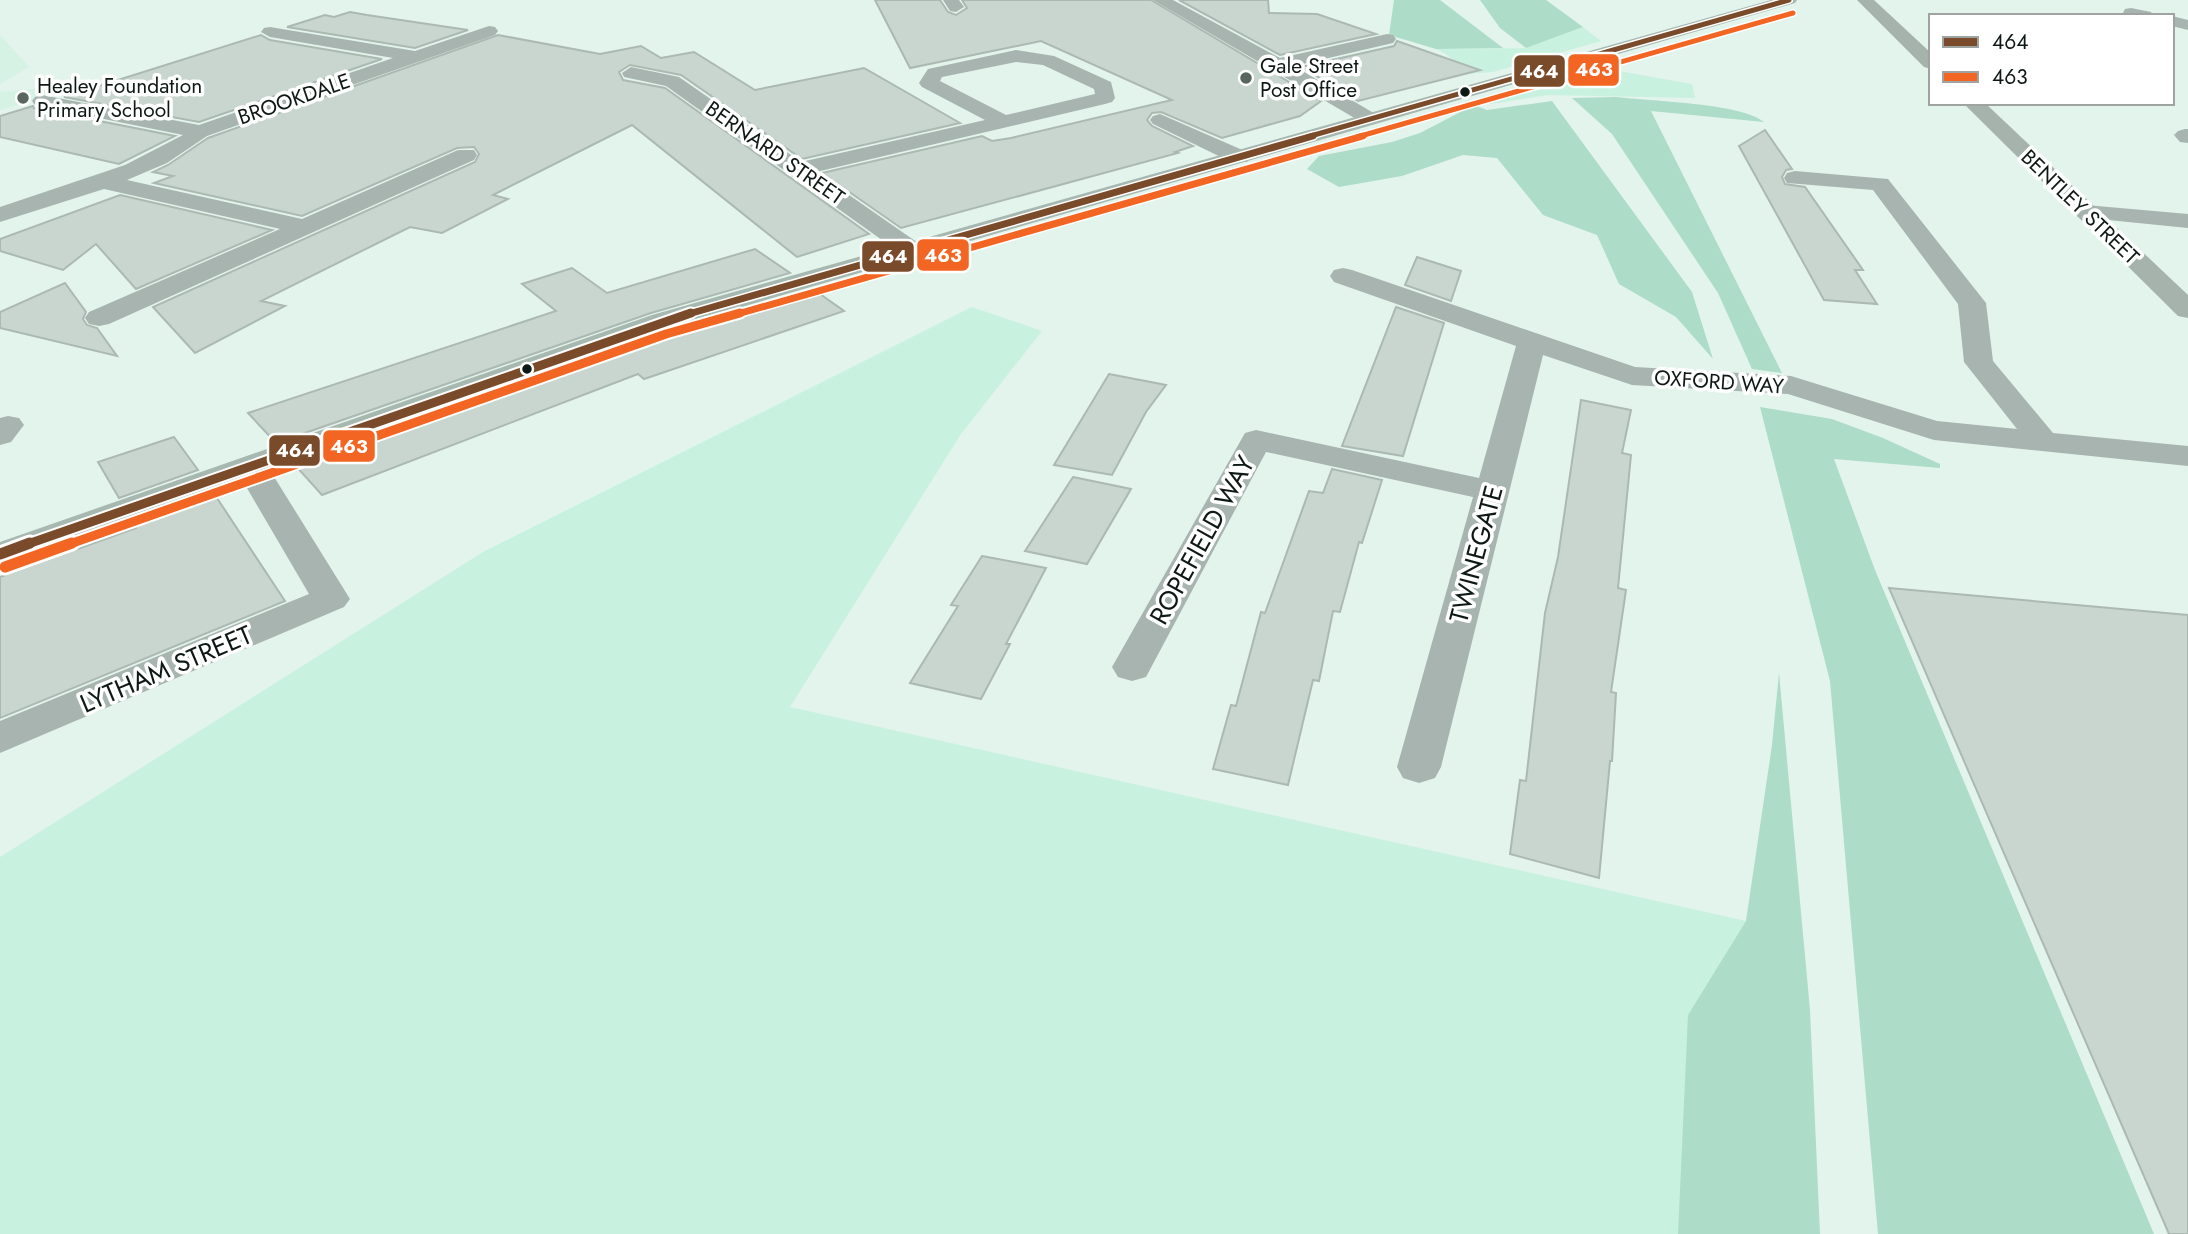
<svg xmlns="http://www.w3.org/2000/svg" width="2188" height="1234" font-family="Jost,sans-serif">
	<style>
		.built { fill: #d5f2e5 }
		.green { fill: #c9f1df }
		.forest { fill: #addcc8 }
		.building { fill: #c9d6d0; stroke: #acb9b3; stroke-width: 2 }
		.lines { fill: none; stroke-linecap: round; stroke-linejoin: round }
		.street { fill: #a8b4b0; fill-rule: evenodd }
		.secondary { fill: #a6b3ad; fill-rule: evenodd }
		.primary { fill: #a7b8b0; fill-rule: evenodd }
		.bus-1-far3-casing { stroke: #fff; stroke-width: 8 }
		.bus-1-far2-casing { stroke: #fff; stroke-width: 10 }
		.bus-1-far1-casing { stroke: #fff; stroke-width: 13 }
		.bus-1-casing { stroke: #fff; stroke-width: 17 }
		.bus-2-far3-casing { stroke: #fff; stroke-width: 8 }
		.bus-2-far2-casing { stroke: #fff; stroke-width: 10 }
		.bus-2-far1-casing { stroke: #fff; stroke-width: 13 }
		.bus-2-casing { stroke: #fff; stroke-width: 17 }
		.bus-1-far3 { stroke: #7a4b2a; stroke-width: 5 }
		.bus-1-far2 { stroke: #7a4b2a; stroke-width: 7 }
		.bus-1-far1 { stroke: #7a4b2a; stroke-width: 9 }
		.bus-1 { stroke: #7a4b2a; stroke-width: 11 }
		.bus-2-far3 { stroke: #f26522; stroke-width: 5 }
		.bus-2-far2 { stroke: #f26522; stroke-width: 7 }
		.bus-2-far1 { stroke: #f26522; stroke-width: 9 }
		.bus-2 { stroke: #f26522; stroke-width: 11 }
		.poi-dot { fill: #596660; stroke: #fff; stroke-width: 2.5 }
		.bus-dot { fill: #0e1915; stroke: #fff; stroke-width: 2.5 }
		.labels { text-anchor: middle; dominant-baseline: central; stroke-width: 7; stroke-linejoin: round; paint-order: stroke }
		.far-poi-label { font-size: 21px; fill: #0e1915; stroke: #fff; text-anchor: start }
		.far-street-label { font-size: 21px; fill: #0e1915; stroke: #fff }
		.street-label { font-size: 26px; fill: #0e1915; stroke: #fff }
		.line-badge { stroke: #fff; stroke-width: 2.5 }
		.badge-label { font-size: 19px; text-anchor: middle; font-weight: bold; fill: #fff }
	</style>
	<rect width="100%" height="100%" fill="#e3f4ec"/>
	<!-- built -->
	<g class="built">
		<path d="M0 35 29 67 0 84Z"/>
		<path d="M29 89 63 93 0 110V92Z"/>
	</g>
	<!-- green -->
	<g class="green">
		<path d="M1583 27 1601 41 1493 72 1468 74 1446 54 1436 49 1526 48Z"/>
		<path d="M1602 68 1692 84 1695 98 1548 95 1490 104 1482 100Z"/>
		<path d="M972 307 1042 331 961 434 790 707 1746 921 1708 1234H0V857L483 552Z"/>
	</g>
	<!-- forest -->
	<g class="forest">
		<path d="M1341 0H1440L1503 48 1436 49 1389 35 1394 0Z"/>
		<path d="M1480 0H1546L1583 27 1526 48 1500 28Z"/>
		<path d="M1616 97C1648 101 1742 103 1764 122L1651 111 1782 373 1752 369 1718 293 1612 134 1572 98Z"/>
		<path d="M1552 101 1692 292 1713 359 1676 317 1619 284 1597 235 1543 215 1497 158 1463 155 1402 176 1339 187 1307 169 1319 156 1392 142 1420 133 1474 105 1487 110Z"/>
		<path d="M1760 407 1832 419 1883 438 1940 464V468L1834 459 1875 570 2154 1234H1878L1830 681Z"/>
		<path d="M1779 673 1810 1010 1820 1234H1678L1688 1015 1746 921 1772 745Z"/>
	</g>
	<!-- building -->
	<g class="building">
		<path d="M875 0H940L948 12 956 15 967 8 962 0H1151L1321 101 1300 116 1222 138 1161 112 1152 113 1147 120 1152 126 1193 146 1175 152 1178 153 901 228 822 173 982 136 992 141 1011 138 1172 100 1041 41 910 68Z"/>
		<path d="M1179 0H1268L1269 13 1317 14 1376 34 1280 55Z"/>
		<path d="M350 12 367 15 468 30 415 48 287 27 325 15 334 17Z"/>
		<path d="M261 35 270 40 382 59 199 122 64 97Z"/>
		<path d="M498 35 600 54 641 46 661 58 694 52 755 90 864 68 960 123 802 159 681 75 630 65 619 72 623 80 665 88 869 234 797 257 632 125 493 195 508 199 442 233 410 227 261 301 285 306 195 353 153 307 475 162 479 154 474 147 457 148 302 216 154 183 173 176 153 172 168 165 208 138Z"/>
		<path d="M1397 41 1480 70 1358 101 1301 67 1394 46Z"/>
		<path d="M33 106 34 108 175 136 119 164 0 137V116Z"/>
		<path d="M1765 130 1792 169 1786 170 1782 177 1785 184 1805 187 1863 270H1855L1877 304 1824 300 1739 146Z"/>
		<path d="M120 195 272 230 136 289 96 244 63 270 0 251V239Z"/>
		<path d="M755 249 790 273 651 313 276 443 248 413 556 311 522 284 572 268 607 293Z"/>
		<path d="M1417 257 1461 271 1451 301 1405 285Z"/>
		<path d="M65 283 86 312 83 319 87 325 97 328 117 356 0 328V312Z"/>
		<path d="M813 289 844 311 644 379 638 374 322 495 294 464 673 330Z"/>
		<path d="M1396 307 1444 323 1403 456 1342 446Z"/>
		<path d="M1109 374 1166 385 1146 412 1112 475 1054 465Z"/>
		<path d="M1581 400 1631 410 1622 453 1631 455 1618 588 1626 590 1611 692 1616 693 1612 761H1610L1599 878 1510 854 1520 780 1526 781 1545 613 1558 557Z"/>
		<path d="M174 437 198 470 119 498 98 462Z"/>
		<path d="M1332 469 1382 480 1362 543 1359 542 1340 612 1333 611 1319 681 1313 680 1288 785 1213 769 1231 705 1236 706 1261 612 1265 613 1309 491 1323 493Z"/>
		<path d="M1073 477 1131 489 1087 564 1025 551Z"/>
		<path d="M213 492 285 601 0 718V577L136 528 132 521Z"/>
		<path d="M982 556 1046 568 1006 644H1010L981 699 910 683 958 606 951 605Z"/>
		<path d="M1889 588 2188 615V1234H2169Z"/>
	</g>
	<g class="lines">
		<!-- street -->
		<g class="street">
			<path d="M943 0H959L964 7 956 12 950 11Z"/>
			<path d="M1153 0H1173L1280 58 1387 34 1393 35 1396 39 1393 43 1294 66 1377 115 1380 119 1377 123H1363Z"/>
			<path d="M2131 8 2151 12 2153 16H2125L2123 13 2125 9Z"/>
			<path d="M2172 16 2188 20V30L2172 26Z"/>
			<path d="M489 26 495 27 498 31 495 35 207 136 167 163 127 180 302 219 458 150H474L477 155 474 160 109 324 99 326 89 324 85 318 89 312 280 229 104 189 0 222V207L125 165 183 135 35 105 32 101 35 97 42 95 199 125 393 58 270 37 261 32 264 28 270 27 415 51Z"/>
			<path d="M1016 50 1054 56 1111 82 1115 98 1112 102 1105 104 816 172 921 245 925 250 921 255 912 258 903 255 666 86 624 77 622 73 631 67 679 77 801 162 985 120 922 87 919 83 928 69ZM1016 62 1043 65 1094 89 1095 94 1006 115 940 81 942 77Z"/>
			<path d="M1160 114 1247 152 1250 157 1247 162H1231L1153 124 1150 120 1153 116Z"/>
			<path d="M2185 129H2188V143L2180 142 2174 135 2178 131Z"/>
			<path d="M1795 171 1888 179 1986 303 1993 361 2053 433 2188 446V466L1934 440 1788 394 1632 385 1543 355 1441 767 1435 778 1419 783 1403 778 1397 767 1473 497 1266 452 1146 677 1132 681 1118 677 1112 667 1245 433 1256 430 1479 478 1516 346 1334 282 1330 276 1334 270 1343 268 1352 270 1635 367 1791 376 1937 421 2017 429 1964 362 1958 304 1873 190 1787 183 1784 178 1787 173Z"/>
			<path d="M2086 205 2188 214V228L2078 217 2074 212 2078 207Z"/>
			<path d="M8 416 19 418 24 425 11 442 0 445V418Z"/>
			<path d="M251 456 263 459 350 599 344 607 0 753V721L309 594 234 466 239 459Z"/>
		</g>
		<!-- secondary -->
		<g class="secondary">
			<path d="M1857 0H1874L1931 53V69L1924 67Z"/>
			<path d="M1963 103H1985L2188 295V318L2178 316Z"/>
		</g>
		<!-- primary -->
		<path class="primary" d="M1771 0H1797L1795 3 672 327 0 565V542L652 315Z"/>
		<defs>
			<path id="bus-1-far3" d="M1307 137 1789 0"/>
			<path id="bus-1-far2" d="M685 315 1313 136"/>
			<path id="bus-1-far1" d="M25 545 691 313"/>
			<path id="bus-1" d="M0 554 30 543"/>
			<path id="bus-2-far3" d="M1357 137 1793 13"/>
			<path id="bus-2-far2" d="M734 315 1363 136"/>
			<path id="bus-2-far1" d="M67 545 666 334 740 313"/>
			<path id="bus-2" d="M5 567 72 543"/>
		</defs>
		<!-- bus-1-far3 casing -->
		<use href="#bus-1-far3" class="bus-1-far3-casing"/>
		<!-- bus-1-far2 casing -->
		<use href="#bus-1-far2" class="bus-1-far2-casing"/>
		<!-- bus-1-far1 casing -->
		<use href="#bus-1-far1" class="bus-1-far1-casing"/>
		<!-- bus-1 casing -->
		<use href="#bus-1" class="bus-1-casing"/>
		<!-- bus-2-far3 casing -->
		<use href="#bus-2-far3" class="bus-2-far3-casing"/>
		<!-- bus-2-far2 casing -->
		<use href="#bus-2-far2" class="bus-2-far2-casing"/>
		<!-- bus-2-far1 casing -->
		<use href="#bus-2-far1" class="bus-2-far1-casing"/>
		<!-- bus-2 casing -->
		<use href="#bus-2" class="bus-2-casing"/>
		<!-- bus-1-far3 -->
		<use href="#bus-1-far3" class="bus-1-far3"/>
		<!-- bus-1-far2 -->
		<use href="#bus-1-far2" class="bus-1-far2"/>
		<!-- bus-1-far1 -->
		<use href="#bus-1-far1" class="bus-1-far1"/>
		<!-- bus-1 -->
		<use href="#bus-1" class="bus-1"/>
		<!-- bus-2-far3 -->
		<use href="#bus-2-far3" class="bus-2-far3"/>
		<!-- bus-2-far2 -->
		<use href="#bus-2-far2" class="bus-2-far2"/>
		<!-- bus-2-far1 -->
		<use href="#bus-2-far1" class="bus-2-far1"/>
		<!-- bus-2 -->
		<use href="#bus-2" class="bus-2"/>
	</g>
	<!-- markers -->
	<g class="poi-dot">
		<circle cx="1246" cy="78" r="7"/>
		<circle cx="23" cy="98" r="7"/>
	</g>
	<g class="bus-dot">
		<circle cx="1465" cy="92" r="6"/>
		<circle cx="527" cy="369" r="6"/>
	</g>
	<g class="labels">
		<!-- far-poi labels -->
		<g class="far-poi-label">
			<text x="1260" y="66">Gale Street<tspan x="1260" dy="24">Post Office</tspan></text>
			<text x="37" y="86">Healey Foundation<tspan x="37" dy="24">Primary School</tspan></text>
		</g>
		<!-- far-street labels -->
		<g class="far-street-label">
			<text transform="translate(294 99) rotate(-19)">BROOKDALE</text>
			<text transform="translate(775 153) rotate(35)">BERNARD STREET</text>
			<text transform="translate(2080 207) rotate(44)">BENTLEY STREET</text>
			<text transform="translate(1719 382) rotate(4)">OXFORD WAY</text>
		</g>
		<!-- street labels -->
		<g class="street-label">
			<text transform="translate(1202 540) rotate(-61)">ROPEFIELD WAY</text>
			<text transform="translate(1476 554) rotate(-75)">TWINEGATE</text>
			<text transform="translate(166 669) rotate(-23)">LYTHAM STREET</text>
		</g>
	</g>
	<g class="line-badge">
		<rect x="1567" y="53" width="53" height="34" rx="7" fill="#f26522"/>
		<rect x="1513" y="54" width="53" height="34" rx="7" fill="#7a4b2a"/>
		<rect x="916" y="238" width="54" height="34" rx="7" fill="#f26522"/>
		<rect x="861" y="240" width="54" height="33" rx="7" fill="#7a4b2a"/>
		<rect x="322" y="429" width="54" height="34" rx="7" fill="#f26522"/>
		<rect x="268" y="434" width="53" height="33" rx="7" fill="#7a4b2a"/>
	</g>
	<g class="badge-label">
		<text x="1594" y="76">463</text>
		<text x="1539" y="78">464</text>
		<text x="943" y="262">463</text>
		<text x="888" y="263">464</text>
		<text x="349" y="453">463</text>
		<text x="295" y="457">464</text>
	</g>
	<!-- legend -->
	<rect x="1929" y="14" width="245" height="91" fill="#ffffff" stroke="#9fa3a1" stroke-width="2"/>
	<rect x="1943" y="37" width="35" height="10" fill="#7a4b2a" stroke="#9fa3a1" stroke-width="2"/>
	<text x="1992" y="49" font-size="21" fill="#0e1915">464</text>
	<rect x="1943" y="72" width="35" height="10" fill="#f26522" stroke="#9fa3a1" stroke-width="2"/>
	<text x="1992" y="84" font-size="21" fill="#0e1915">463</text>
</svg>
